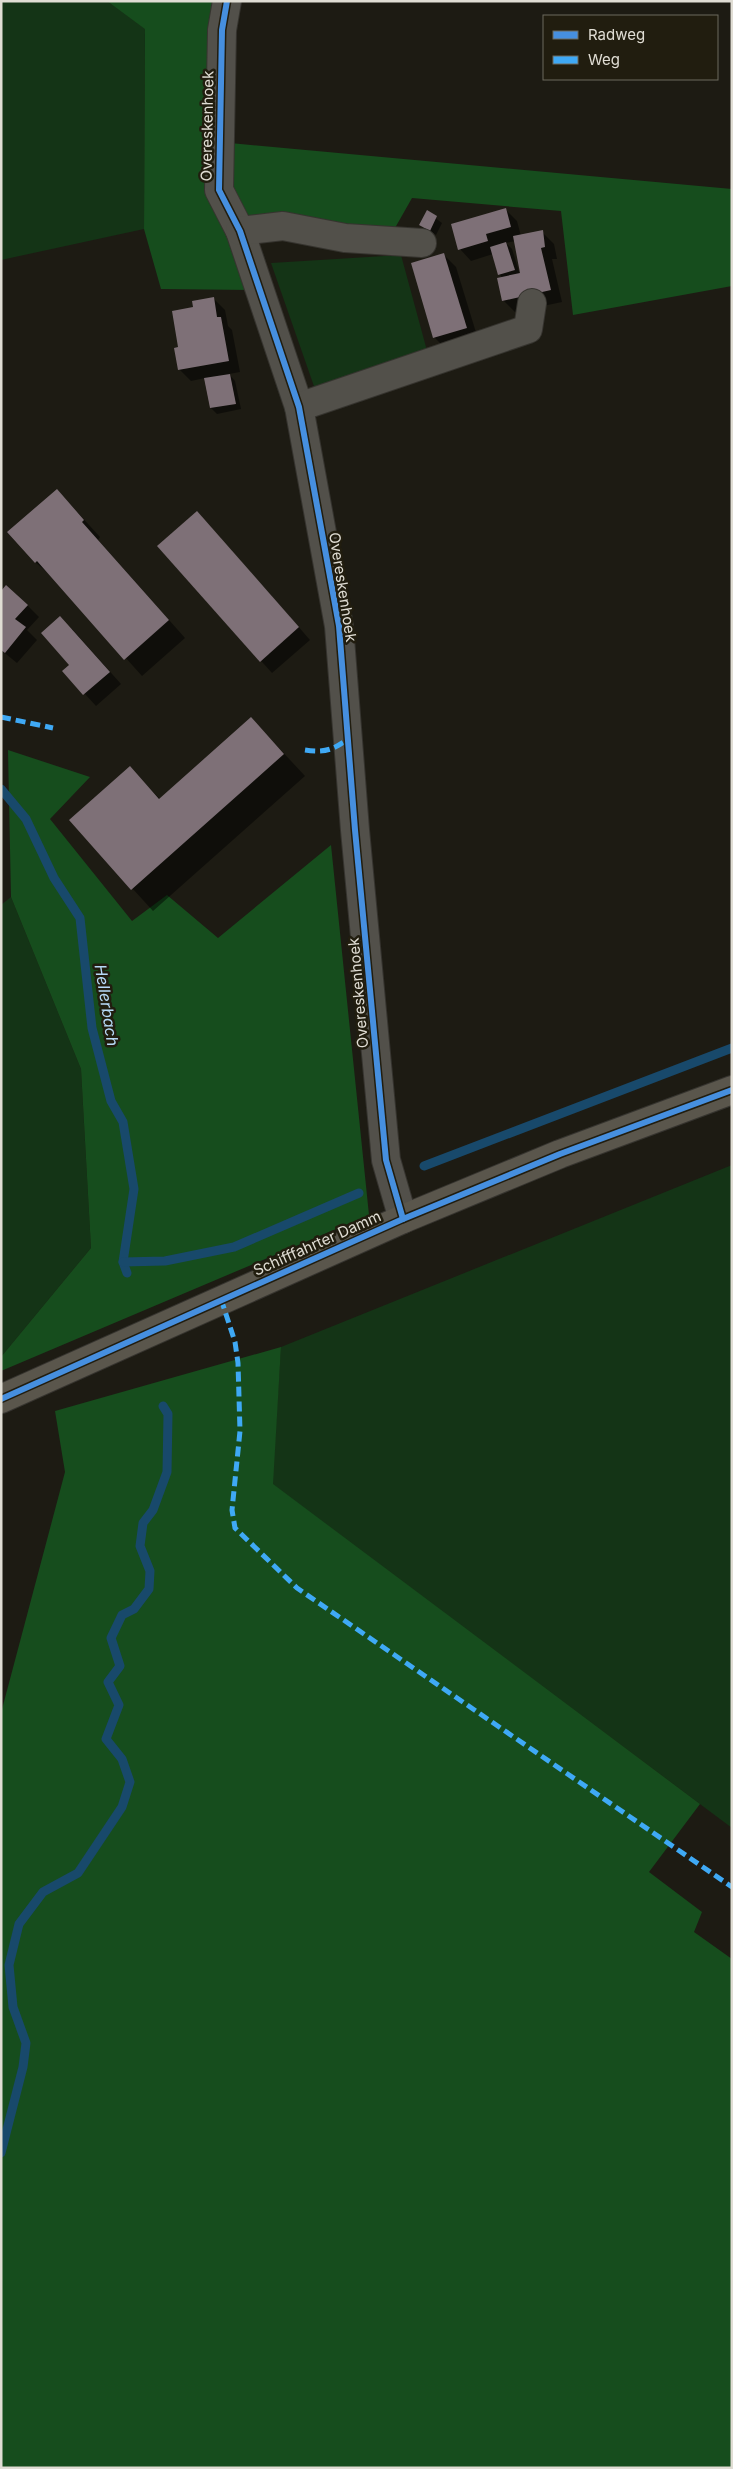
<svg xmlns="http://www.w3.org/2000/svg" width="733" height="2469" font-family="Inter,sans-serif">
	<style>
		.green { fill: #143416 }
		.forest { fill: #164d1d }
		.shadow { fill: #0007; fill-rule: evenodd }
		.lines { fill: none; stroke-linecap: round; stroke-linejoin: round }
		.stream { stroke: #18496b; stroke-width: 9 }
		.building { fill: #7e7077 }
		.minor-casing { stroke: #36342f; stroke-width: 30 }
		.major-casing { stroke: #36342f; stroke-width: 30 }
		.minor { stroke: #52504a; stroke-width: 28 }
		.major { stroke: #5a564c; stroke-width: 28 }
		.quiet { stroke: #3fa9f5; stroke-width: 5; stroke-dasharray: 10 5; stroke-linecap: butt }
		.cycleway-casing { stroke: #211d0f; stroke-width: 9 }
		.cycleway { stroke: #468fdf; stroke-width: 6 }
		.labels { text-anchor: middle; dominant-baseline: central; stroke-width: 5; stroke-linejoin: round; paint-order: stroke }
		.street-label { font-size: 15px; fill: #e0ddd4; stroke: #211d0f }
		.water-label { font-size: 16px; font-style: italic; fill: #b6d9f6; stroke: #211d0f }
	</style>
	<rect width="100%" height="100%" fill="#1d1b13"/>
	<!-- green -->
	<g class="green">
		<path d="M1 1H107L145 28 144 229 1 260Z"/>
		<path d="M401 255 429 358 316 392 271 263Z"/>
		<path d="M11 897 81 1069 91 1248 1 1357V905Z"/>
		<path d="M732 1165V1828L272 1484 281 1347Z"/>
	</g>
	<!-- forest -->
	<g class="forest">
		<path d="M107 1H215L209 188 252 290 161 289 144 229 145 29Z"/>
		<path d="M230 143 732 189V286L573 315 561 211 412 198 391 235H255L229 190Z"/>
		<path d="M8 750 90 777 50 819 132 921 167 895 218 938 331 845 369 1215 1 1371V1357L91 1248 81 1069 11 897Z"/>
		<path d="M281 1347 273 1484 700 1804 649 1872 702 1912 694 1932 732 1959V2468H1V1713L65 1472 55 1411Z"/>
	</g>
	<!-- shadow -->
	<g class="shadow">
		<path d="M505 209 517 221 521 236 542 232 554 244 557 259H552L562 302 515 312 503 300V278L499 274 493 254 471 261 460 249ZM515 241 521 275H520L512 249 506 243Z"/>
		<path d="M427 212 442 223 436 235 420 225Z"/>
		<path d="M444 255 456 267 478 339 446 349 434 337Z"/>
		<path d="M213 298 225 310 228 326 232 330 240 372 229 374 235 381 241 409 217 414 211 408 205 378 191 381 179 369V348L194 308Z"/>
		<path d="M57 490 100 537 98 540 185 638 142 676 54 578 35 562Z"/>
		<path d="M263 586 310 640 272 673 225 621Z"/>
		<path d="M1 593 27 605 39 617 27 630 37 640 17 663 1 650Z"/>
		<path d="M72 629 121 684 96 706 64 671 70 665Z"/>
		<path d="M251 718 305 776 153 911 70 820 130 768 160 799Z"/>
	</g>
	<g class="lines">
		<!-- stream -->
		<g class="stream">
			<path d="M1 789 26 819 54 878 80 918 92 1028 111 1101 123 1122 134 1189 123 1262 127 1273"/>
			<path d="M424 1166 732 1048"/>
			<path d="M123 1262 165 1261 234 1247 359 1193"/>
			<path d="M1 2153 23 2067 26 2043 13 2007 9 1965 19 1924 43 1892 78 1873 122 1807 130 1782 122 1759 106 1739 119 1705 108 1682 120 1666 111 1638 122 1615 134 1609 149 1589 150 1571 140 1546 143 1523 153 1510 167 1472 168 1414 163 1406"/>
		</g>
	</g>
	<!-- building -->
	<g class="building">
		<path d="M506 208 511 227 486 234 488 241 458 250 451 224Z"/>
		<path d="M427 210 437 216 430 231 419 225Z"/>
		<path d="M543 230 545 247 541 248 551 290 502 301 497 278 520 273 513 236Z"/>
		<path d="M506 242 515 270 498 275 490 247Z"/>
		<path d="M444 253 467 328 433 338 411 263Z"/>
		<path d="M214 297 217 317H221L229 361 178 370 174 348 178 347 172 311 193 307 192 301Z"/>
		<path d="M230 374 236 404 210 408 204 378Z"/>
		<path d="M57 489 84 520 82 522 169 620 124 660 37 561 35 563 7 532Z"/>
		<path d="M197 511 299 627 260 662 157 546Z"/>
		<path d="M6 585 28 605 15 619 26 627 5 653 1 650V591Z"/>
		<path d="M60 616 110 672 83 695 62 671 69 665 41 633Z"/>
		<path d="M251 717 284 754 131 890 69 820 130 766 159 799Z"/>
	</g>
	<g class="lines">
		<defs>
			<g id="minor">
				<path d="M227 1 222 30 219 190 240 231 299 407 339 626 355 830 386 1160 403 1219"/>
				<path d="M240 231 283 226 345 238 422 243"/>
				<path d="M299 407 528 329 532 303"/>
			</g>
			<path id="major" d="M1 1399 403 1219 560 1154 732 1090"/>
		</defs>
		<!-- minor casing -->
		<use href="#minor" class="minor-casing"/>
		<!-- major casing -->
		<use href="#major" class="major-casing"/>
		<!-- minor -->
		<use href="#minor" class="minor"/>
		<!-- major -->
		<use href="#major" class="major"/>
		<!-- quiet -->
		<g class="quiet">
			<path d="M1 717 53 728"/>
			<path d="M305 750C324 753 334 750 349 738"/>
			<path d="M221 1299 235 1342 238 1363 240 1431 232 1510 235 1528 297 1588 732 1887"/>
		</g>
		<defs>
			<g id="cycleway">
				<path d="M227 1 222 30 219 190 240 231 299 407 339 626 355 830 386 1160 403 1219"/>
				<path d="M1 1399 403 1219 560 1154 732 1090"/>
			</g>
		</defs>
		<!-- cycleway casing -->
		<use href="#cycleway" class="cycleway-casing"/>
		<!-- cycleway -->
		<use href="#cycleway" class="cycleway"/>
	</g>
	<g class="labels">
		<!-- street labels -->
		<g class="street-label">
			<text transform="translate(207 126) rotate(-89)">Overeskenhoek</text>
			<text transform="translate(343 587) rotate(81)">Overeskenhoek</text>
			<text transform="translate(358 993) rotate(-95)">Overeskenhoek</text>
			<text transform="translate(317 1243) rotate(-24)">Schifffahrter Damm</text>
		</g>
		<!-- water labels -->
		<g class="water-label">
			<text transform="translate(107 1005) rotate(81)">Hellerbach</text>
		</g>
	</g>
	<!-- border -->
	<rect width="733" height="2469" fill="none" stroke="#e0ddd4" stroke-width="5"/>
	<!-- legend -->
	<rect x="543" y="15" width="175" height="65" fill="#211d0f" stroke="#6d6a5e"/>
	<rect x="553" y="31" width="25" height="8" fill="#468fdf" stroke="#6d6a5e"/>
	<text x="588" y="40" font-size="15" fill="#e0ddd4">Radweg</text>
	<rect x="553" y="56" width="25" height="8" fill="#3fa9f5" stroke="#6d6a5e"/>
	<text x="588" y="65" font-size="15" fill="#e0ddd4">Weg</text>
</svg>
